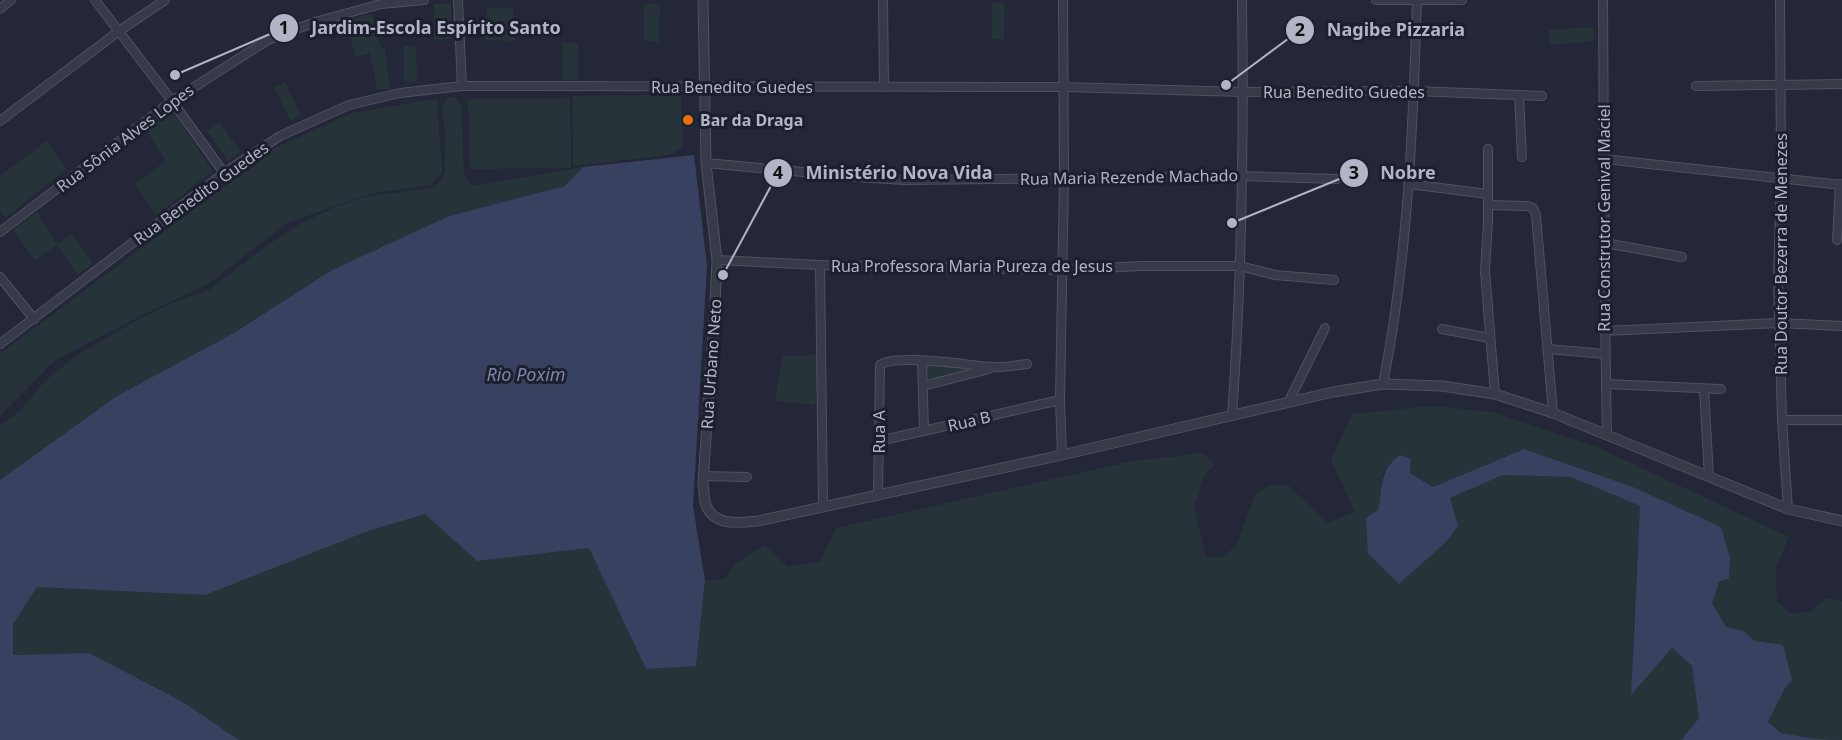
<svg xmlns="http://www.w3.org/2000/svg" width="1842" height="740" font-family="'Noto Sans',sans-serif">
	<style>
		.green { fill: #26343a }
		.water { fill: #394160 }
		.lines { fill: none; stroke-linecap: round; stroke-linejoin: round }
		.minor-casing { stroke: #4e5260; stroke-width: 10 }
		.tertiary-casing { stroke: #4e5260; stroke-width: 11 }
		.minor { stroke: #373a48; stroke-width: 8 }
		.tertiary { stroke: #373a48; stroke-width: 9 }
		.food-dot { fill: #e8710a; stroke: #1c1f2d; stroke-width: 2 }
		.labels { text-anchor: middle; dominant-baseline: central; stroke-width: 6; stroke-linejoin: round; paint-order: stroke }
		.street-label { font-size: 16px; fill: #b1b5c5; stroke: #1c1f2d }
		.poi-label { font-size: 16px; font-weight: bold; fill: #b1b5c5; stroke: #1c1f2d; text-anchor: start }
		.water-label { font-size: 18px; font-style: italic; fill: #7c86aa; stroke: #1c1f2d }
		.leader { fill: none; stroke: #b1b5c5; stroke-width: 2 }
		.callout-dot { fill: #b1b5c5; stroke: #1c1f2d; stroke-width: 2 }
		.mark-label { font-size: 18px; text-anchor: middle; font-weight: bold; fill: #111 }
		.callout-label { font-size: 18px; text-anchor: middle; font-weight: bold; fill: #b1b5c5; stroke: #1c1f2d; stroke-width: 6; stroke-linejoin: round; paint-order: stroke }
	</style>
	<rect width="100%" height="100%" fill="#232738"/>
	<!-- green -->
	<g class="green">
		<path d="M451 3 452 39 434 40V4Z"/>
		<rect x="992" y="3" width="12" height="36"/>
		<path d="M644 4H660L659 42 644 41Z"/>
		<path d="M487 8H513L515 41 485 40Z"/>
		<path d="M372 14 381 48 385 49 390 89H377L370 53 356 57 345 20Z"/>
		<path d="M1593 27 1595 41 1549 45V30Z"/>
		<rect x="563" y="43" width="15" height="37"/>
		<path d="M404 46H416L417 82H404Z"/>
		<path d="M285 82 301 115 291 121 274 88Z"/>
		<path d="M681 95 683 146 670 155 573 166V96Z"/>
		<path d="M455 96 461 104 464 175 470 184 477 185 583 167 565 186 449 216 332 270 232 334 117 396 0 480V425L20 411 45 381 77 355 141 318 179 300 209 290 269 244 300 224 333 208 368 196 433 188 445 175V133L442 106 446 99Z"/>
		<path d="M570 98 571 168 470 169 468 99Z"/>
		<path d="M437 99 442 172 431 185 370 194 287 223 208 284 142 315 54 361 0 416V354L275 148 352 113Z"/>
		<path d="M171 109 213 171 156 215 135 184 166 161 145 129Z"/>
		<path d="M219 122 241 152 228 161 207 131Z"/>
		<path d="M47 141 67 169 5 218 0 210V176Z"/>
		<path d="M37 212 57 244 72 234 93 263 78 275 57 245 35 260 13 230Z"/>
		<path d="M820 355 815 405 775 401 783 356Z"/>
		<path d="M926 365 977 369 928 381Z"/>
		<path d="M1432 406 1491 412 1599 448 1789 537 1776 568 1777 602 1790 613 1810 612 1827 598 1842 601V740L1816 739 1781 733 1768 722 1785 688 1783 645 1755 641 1743 631 1726 627 1712 603 1719 582 1729 578 1730 557 1721 527 1633 487 1524 449 1433 487 1392 461 1383 475 1378 510 1399 584 1445 543 1450 498 1503 475 1571 477 1640 506 1633 627 1632 694 1672 648 1692 666 1699 718 1681 740H239L183 702 89 653 13 655V624L37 587 205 595 368 531 425 514 478 561 589 548 646 669 696 666 705 580 724 579 736 564 764 545 788 567 819 562 836 528 1133 461 1203 453 1215 464 1204 475 1194 507 1206 557H1223L1237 545 1255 494 1270 485H1288L1327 523 1355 512 1331 460 1352 414Z"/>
	</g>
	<!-- water -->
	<g class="water">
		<path d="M694 155 707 266 693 506 705 580 696 666 646 669 589 548 477 561 425 514 368 531 205 595 37 587 13 624V655L89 653 183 702 239 740H0V480L117 396 232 334 332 270 449 216 565 186 583 167Z"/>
		<path d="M1524 449 1633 487 1721 527 1730 557 1729 578 1719 582 1712 603 1726 627 1743 631 1755 641 1783 645 1792 680 1785 688 1768 722 1781 733 1816 739 1842 740H1681L1699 718 1692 666 1672 648 1631 695 1640 506 1571 477 1503 475 1450 498 1458 526 1445 543 1399 584 1368 553 1366 518 1378 510C1383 488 1379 469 1400 455L1411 459 1410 473 1433 487Z"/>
	</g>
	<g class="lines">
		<defs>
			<g id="minor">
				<path d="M95 0 172 101 224 173"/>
				<path d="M458 0 462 86"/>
				<path d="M883 0 884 87"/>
				<path d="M1376 0H1462"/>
				<path d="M1603 0C1604 145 1604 290 1607 435"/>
				<path d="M1780 0 1781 177 1778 279 1782 420 1788 509"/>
				<path d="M0 9 11 0"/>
				<path d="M1696 86 1842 84"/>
				<path d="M1519 95 1522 157"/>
				<path d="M0 121 119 31 165 0"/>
				<path d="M1488 149V222L1485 271 1495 394"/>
				<path d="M1604 159 1842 185"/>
				<path d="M706 163 857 177 904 180 1242 176 1337 179"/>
				<path d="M1409 184 1488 194"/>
				<path d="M1489 205 1527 206 1533 208 1536 215 1553 413"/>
				<path d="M0 232 172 101 268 40 315 22 381 4 424 0"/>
				<path d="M1837 240 1840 184"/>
				<path d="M1605 243 1682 257"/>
				<path d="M717 260 820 265 1063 270 1141 266H1240L1275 275 1334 280"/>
				<path d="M820 265 823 506"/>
				<path d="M0 277 34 319"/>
				<path d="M1442 329 1490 338"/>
				<path d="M1604 331 1779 323 1842 326"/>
				<path d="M0 344 224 173 280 136 349 105 400 93 462 86 1064 87 1243 92 1414 91 1542 96"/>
				<path d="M1548 349 1605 354"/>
				<path d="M922 361 924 431"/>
				<path d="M1383 384C1408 258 1413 128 1417 0"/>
				<path d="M1606 384 1721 389"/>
				<path d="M923 386 989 369"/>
				<path d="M1704 389 1709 477"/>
				<path d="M1288 403 1325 328"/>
				<path d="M1232 416C1242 277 1244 139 1242 0"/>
				<path d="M1782 420H1842"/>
				<path d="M879 441 1060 400"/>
				<path d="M1062 455 1060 400 1064 178 1063 0"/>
				<path d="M704 476 747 477"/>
				<path d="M878 494 880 365C895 353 971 366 993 367 1004 368 1016 365 1027 364"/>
			</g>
			<path id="tertiary" d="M703 0 706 163 717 260 715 304 703 483C704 489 704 496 705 502 712 527 739 523 758 521L1062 455 1333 392 1383 384 1442 386 1495 394 1553 413 1788 509 1842 521"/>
		</defs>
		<!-- minor casing -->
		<use href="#minor" class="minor-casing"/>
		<!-- tertiary casing -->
		<use href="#tertiary" class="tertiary-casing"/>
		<!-- minor -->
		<use href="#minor" class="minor"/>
		<!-- tertiary -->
		<use href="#tertiary" class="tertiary"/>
	</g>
	<!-- markers -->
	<circle class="food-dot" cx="688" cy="120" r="6"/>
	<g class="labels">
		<!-- street labels -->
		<g class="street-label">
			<text x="732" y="87">Rua Benedito Guedes</text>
			<text x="1344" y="92">Rua Benedito Guedes</text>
			<text transform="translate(125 138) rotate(-37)">Rua Sônia Alves Lopes</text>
			<text transform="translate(1129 177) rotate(-1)">Rua Maria Rezende Machado</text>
			<text transform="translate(201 193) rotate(-36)">Rua Benedito Guedes</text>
			<text transform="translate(1604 218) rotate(-90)">Rua Construtor Genival Maciel</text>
			<text transform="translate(1781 254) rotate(-90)">Rua Doutor Bezerra de Menezes</text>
			<text x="972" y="266">Rua Professora Maria Pureza de Jesus</text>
			<text transform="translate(711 364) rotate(-86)">Rua Urbano Neto</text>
			<text transform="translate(969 421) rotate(-13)">Rua B</text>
			<text transform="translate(879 432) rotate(-90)">Rua A</text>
		</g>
		<!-- poi labels -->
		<g class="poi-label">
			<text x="700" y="120">Bar da Draga</text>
		</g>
		<!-- water labels -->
		<g class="water-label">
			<text x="526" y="374">Rio Poxim</text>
		</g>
	</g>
	<!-- callouts -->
	<path class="leader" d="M175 75L284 28M1226 85L1300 30M1232 223L1354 173M723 275L778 173"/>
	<g class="callout-dot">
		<circle cx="175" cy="75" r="6"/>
		<circle cx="1226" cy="85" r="6"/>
		<circle cx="1232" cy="223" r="6"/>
		<circle cx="723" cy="275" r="6"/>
		<circle cx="284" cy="28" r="15"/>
		<circle cx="1300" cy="30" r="15"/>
		<circle cx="1354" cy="173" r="15"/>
		<circle cx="778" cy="173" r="15"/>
	</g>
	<g class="mark-label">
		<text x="284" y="34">1</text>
		<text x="1300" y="36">2</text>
		<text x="1354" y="179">3</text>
		<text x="778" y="179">4</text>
	</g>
	<g class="callout-label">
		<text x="436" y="34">Jardim-Escola Espírito Santo</text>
		<text x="1396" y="36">Nagibe Pizzaria</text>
		<text x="1408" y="179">Nobre</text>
		<text x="899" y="179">Ministério Nova Vida</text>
	</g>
</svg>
